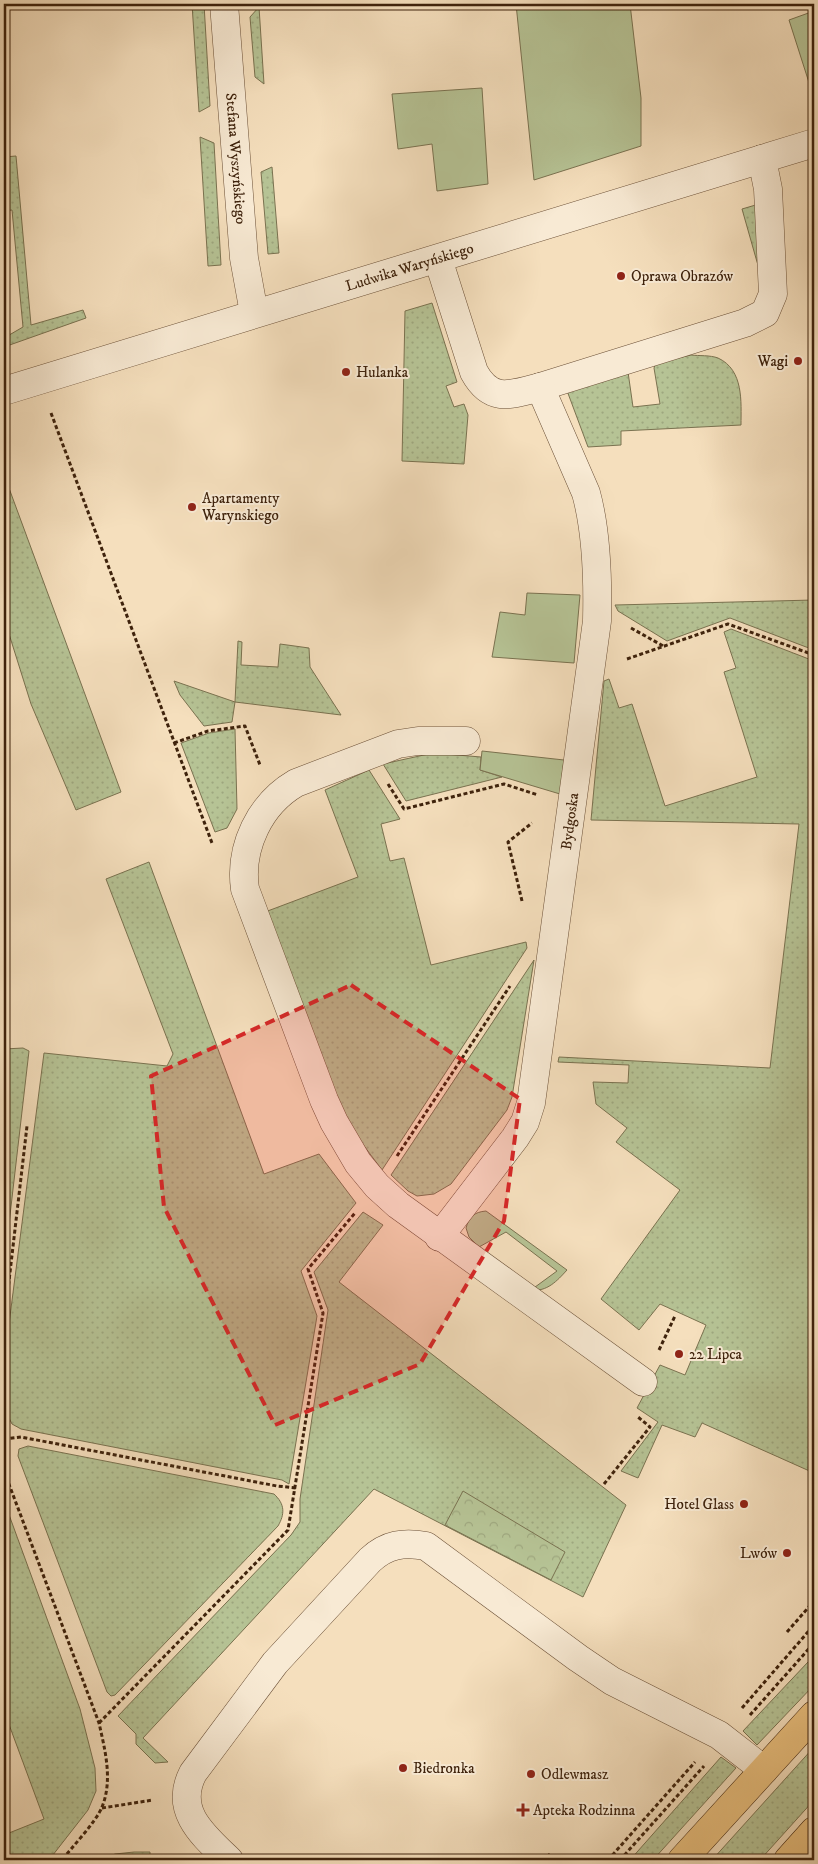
<svg xmlns="http://www.w3.org/2000/svg" width="818" height="1864" font-family="'IM FELL DW Pica',serif">
	<style>
		.grass { fill: url(#grass-dots); stroke: #7a7250 }
		.park { fill: url(#park-crowns); stroke: #7a7250 }
		.garden { fill: #b6c395; stroke: #7a7250 }
		.lines { fill: none; stroke-linecap: round; stroke-linejoin: round }
		.minor-casing { stroke: #6c5138; stroke-width: 29 }
		.major-casing { stroke: #3e220c; stroke-width: 29 }
		.path { stroke: #3e220c; stroke-width: 3; stroke-dasharray: 4 2.5; stroke-linecap: butt }
		.minor { stroke: #f8ead4; stroke-width: 28 }
		.major { stroke: #eac07e; stroke-width: 28 }
		.marked { fill: #d62828; fill-opacity: 0.2; stroke: #d62828; stroke-width: 4; stroke-dasharray: 10 6; stroke-linejoin: round }
		.poi-dot { fill: #8f2418; stroke: #f8ead4; stroke-width: 2 }
		.labels { text-anchor: middle; dominant-baseline: central; stroke-width: 4; stroke-linejoin: round; paint-order: stroke }
		.street-label { font-size: 15px; fill: #3e220c; stroke: #f8ead4 }
		.poi-label { font-size: 15px; fill: #3e220c; stroke: #f8ead4; text-anchor: start }
	</style>
	<defs>
		<pattern id="grass-dots" width="8" height="8" patternUnits="userSpaceOnUse" patternTransform="scale(1.25)"><rect width="8" height="8" fill="#b6c395"/><path d="M2 2h.1M6 6h.1" fill="none" stroke="#9ea77f" stroke-width="1.8" stroke-linecap="round"/></pattern>
		<pattern id="park-crowns" width="20" height="18" patternUnits="userSpaceOnUse" patternTransform="scale(1.25)"><rect width="20" height="18" fill="#b6c395"/><path d="M2 6a3 3 0 1 1 6 0M12 15a3 3 0 1 1 6 0" fill="none" stroke="#9ea77f"/></pattern>
	</defs>
	<rect width="100%" height="100%" fill="#f5dfbd"/>
	<filter id="stains"><feTurbulence type="fractalNoise" baseFrequency=".004" numOctaves="4"/><feColorMatrix values="0 0 0 0 .2 0 0 0 0 .09 0 0 0 0 .02 0 0 0 .5 -.17"/></filter>
	<radialGradient id="worn" r=".72"><stop offset=".6" stop-color="#630" stop-opacity="0"/><stop offset="1" stop-color="#630" stop-opacity=".3"/></radialGradient>
	<!-- grass -->
	<g class="grass">
		<path d="M192 4H204L210 106 199 112Z"/>
		<path d="M259 7 264 84 255 77 250 17Z"/>
		<path d="M200 137 214 143 221 265 208 266Z"/>
		<path d="M16 156 31 325 83 310 86 318 4 347V338L23 327 12 210 4 211V157Z"/>
		<path d="M272 167 279 253 268 254 261 172Z"/>
		<path d="M759 204 763 283 742 209Z"/>
		<path d="M432 303 457 382 446 386 454 407 464 404 468 415 464 464 402 461 405 311Z"/>
		<path d="M691 355C699 356 710 355 718 358 744 370 741 402 741 425L621 431V445L588 447 566 388 628 372 633 407 660 404 654 368 656 363Z"/>
		<path d="M4 478 6 480 121 792 76 810 31 704 4 618Z"/>
		<path d="M814 600V650L730 618 667 641 618 611 615 605Z"/>
		<path d="M731 629 814 661V1473L702 1423 695 1437 662 1425 638 1478 621 1471 658 1422 637 1408 660 1365 685 1375 706 1325 660 1304 639 1330 601 1299 680 1190 616 1142 627 1128 596 1104 593 1082 628 1083 629 1065 558 1062 559 1057 770 1068 799 824 591 820 604 681 609 679 619 708 632 704 665 806 757 777 724 672 736 668 724 632Z"/>
		<path d="M238 641 242 642 241 665 278 667 280 644 309 648 310 667 341 715 235 702 232 722 204 726 180 695 174 681 235 702Z"/>
		<path d="M235 729 237 809 227 828 215 832 181 743 209 733Z"/>
		<path d="M433 753 481 757 480 770 502 777 406 801 383 764Z"/>
		<path d="M369 770 400 819 381 824 390 861 404 858 431 965 526 942 527 948 382 1170 350 1127 339 1106 265 912 358 877 325 790Z"/>
		<path d="M149 862 264 1174 319 1154 356 1203 301 1271 317 1316 289 1484 282 1480 21 1429 12 1424 6 1412V1347L44 1053 167 1066 173 1054 106 879Z"/>
		<path d="M534 960 512 1097 507 1110 451 1184 434 1194 417 1196 408 1191 391 1175Z"/>
		<path d="M23 1048 29 1051 4 1267V1049Z"/>
		<path d="M363 1212 383 1225 339 1282 626 1505 583 1597 374 1489 143 1738 168 1762 155 1763 136 1744V1734L118 1716 291 1535 300 1522V1499L328 1310 314 1272Z"/>
		<path d="M28 1446 274 1494C285 1504 285 1514 278 1526L115 1695 111 1696 107 1692 18 1456 19 1449Z"/>
		<path d="M4 1501 80 1709 95 1768 96 1791 88 1810 49 1860H4V1835L44 1819 4 1711Z"/>
		<path d="M808 1662 814 1669V1685L757 1745 743 1731Z"/>
		<path d="M814 1747V1800L760 1860H712Z"/>
		<path d="M721 1757 736 1768 653 1860H630Z"/>
		<path d="M134 1852H150V1860H101L115 1854Z"/>
	</g>
	<!-- park -->
	<path class="park" d="M463 1491 565 1552 551 1580 445 1525Z"/>
	<!-- garden -->
	<g class="garden">
		<path d="M516 4H630L641 98V146L534 180Z"/>
		<path d="M814 11V92H812L789 20Z"/>
		<path d="M482 88 488 184 437 191 432 144 398 149 392 94Z"/>
		<path d="M527 593 580 595 574 663 492 657 500 612 525 615Z"/>
		<path d="M482 751 564 760 560 794 480 770Z"/>
		<path d="M486 1211 567 1270C557 1281 547 1292 531 1290L557 1271 506 1232 479 1247 469 1237 466 1228C469 1217 474 1212 486 1211Z"/>
	</g>
	<g class="lines">
		<defs>
			<g id="minor">
				<path id="s1" d="M224 4 244 258 254 313"/>
				<path d="M438 259 474 372C491 403 510 395 540 387L745 323 765 313 773 294 768 189 762 159"/>
				<path id="s2" d="M4 391 814 143"/>
				<path d="M466 741H418L398 744 296 783C260 804 239 847 245 889L324 1100 334 1122 358 1163 377 1186 398 1205 643 1382"/>
				<path id="s3" d="M439 1237 515 1138 525 1122 531 1103 597 621C598 580 597 533 586 493L540 387"/>
				<path d="M229 1860C204 1836 173 1811 193 1773L275 1663 370 1560C387 1544 404 1542 426 1546L578 1658 612 1681 719 1735 764 1770"/>
			</g>
			<g id="major">
				<path d="M682 1860 814 1715"/>
				<path d="M788 1860 814 1831"/>
			</g>
		</defs>
		<!-- minor casing -->
		<use href="#minor" class="minor-casing"/>
		<!-- major casing -->
		<use href="#major" class="major-casing"/>
		<!-- path -->
		<g class="path">
			<path d="M51 413 212 843"/>
			<path d="M631 628 665 647"/>
			<path d="M627 659 728 624 814 655"/>
			<path d="M174 743 208 731 245 726 260 765"/>
			<path d="M388 784 404 809 504 784 538 795"/>
			<path d="M522 901 508 842 532 823"/>
			<path d="M397 1156 510 986"/>
			<path d="M4 1324 27 1126"/>
			<path d="M659 1350 675 1316"/>
			<path d="M4 1439 21 1437 277 1486 296 1488"/>
			<path d="M4 1471 99 1723C105 1750 113 1780 102 1807 96 1822 72 1847 62 1860"/>
			<path d="M604 1484 650 1427 638 1417"/>
			<path d="M787 1632 814 1601"/>
			<path d="M742 1708 814 1625"/>
			<path d="M750 1715 814 1643"/>
			<path d="M99 1723 288 1530 323 1313 308 1269 355 1213"/>
			<path d="M102 1808 153 1800"/>
			<path d="M544 1860 550 1854"/>
			<path d="M608 1860 695 1762"/>
			<path d="M620 1860 704 1766"/>
		</g>
		<!-- minor -->
		<use href="#minor" class="minor"/>
		<!-- major -->
		<use href="#major" class="major"/>
	</g>
	<!-- marked area -->
	<path class="marked" d="M351 985 520 1099 504 1221 420 1364 275 1425 164 1207 151 1076Z"/>
	<!-- markers -->
	<g class="poi-dot">
		<circle cx="621" cy="276" r="5"/>
		<circle cx="798" cy="361" r="5"/>
		<circle cx="346" cy="372" r="5"/>
		<circle cx="192" cy="507" r="5"/>
		<circle cx="679" cy="1354" r="5"/>
		<circle cx="744" cy="1504" r="5"/>
		<circle cx="787" cy="1553" r="5"/>
		<circle cx="403" cy="1768" r="5"/>
		<circle cx="531" cy="1774" r="5"/>
		<path d="M520.5 1802.5h5v5h5v5h-5v5h-5v-5h-5v-5h5z"/>
	</g>
	<g class="labels">
		<!-- street labels -->
		<g class="street-label">
			<text stroke="none"><textPath href="#s1" startOffset="155">Stefana Wyszyńskiego</textPath></text>
			<text stroke="none"><textPath href="#s2" startOffset="424">Ludwika Waryńskiego</textPath></text>
			<text stroke="none"><textPath href="#s3" startOffset="448">Bydgoska</textPath></text>
		</g>
		<!-- poi labels -->
		<g class="poi-label">
			<text x="631" y="276">Oprawa Obrazów</text>
			<text x="788" y="361" text-anchor="end">Wagi</text>
			<text x="356" y="372">Hulanka</text>
			<text x="202" y="498">Apartamenty<tspan x="202" dy="17">Warynskiego</tspan></text>
			<text x="689" y="1354">22 Lipca</text>
			<text x="734" y="1504" text-anchor="end">Hotel Glass</text>
			<text x="777" y="1553" text-anchor="end">Lwów</text>
			<text x="413" y="1768">Biedronka</text>
			<text x="541" y="1774">Odlewmasz</text>
			<text x="533" y="1810">Apteka Rodzinna</text>
		</g>
	</g>
	<!-- margin -->
	<rect width="818" height="1864" fill="none" stroke="#f5dfbd" stroke-width="20"/>
	<rect x="5" y="5" width="808" height="1854" fill="none" stroke="#3e220c" stroke-width="2.5"/>
	<rect x="10" y="10" width="798" height="1844" fill="none" stroke="#3e220c"/>
	<rect width="100%" height="100%" filter="url(#stains)"/>
	<rect width="100%" height="100%" fill="url(#worn)"/>
</svg>
